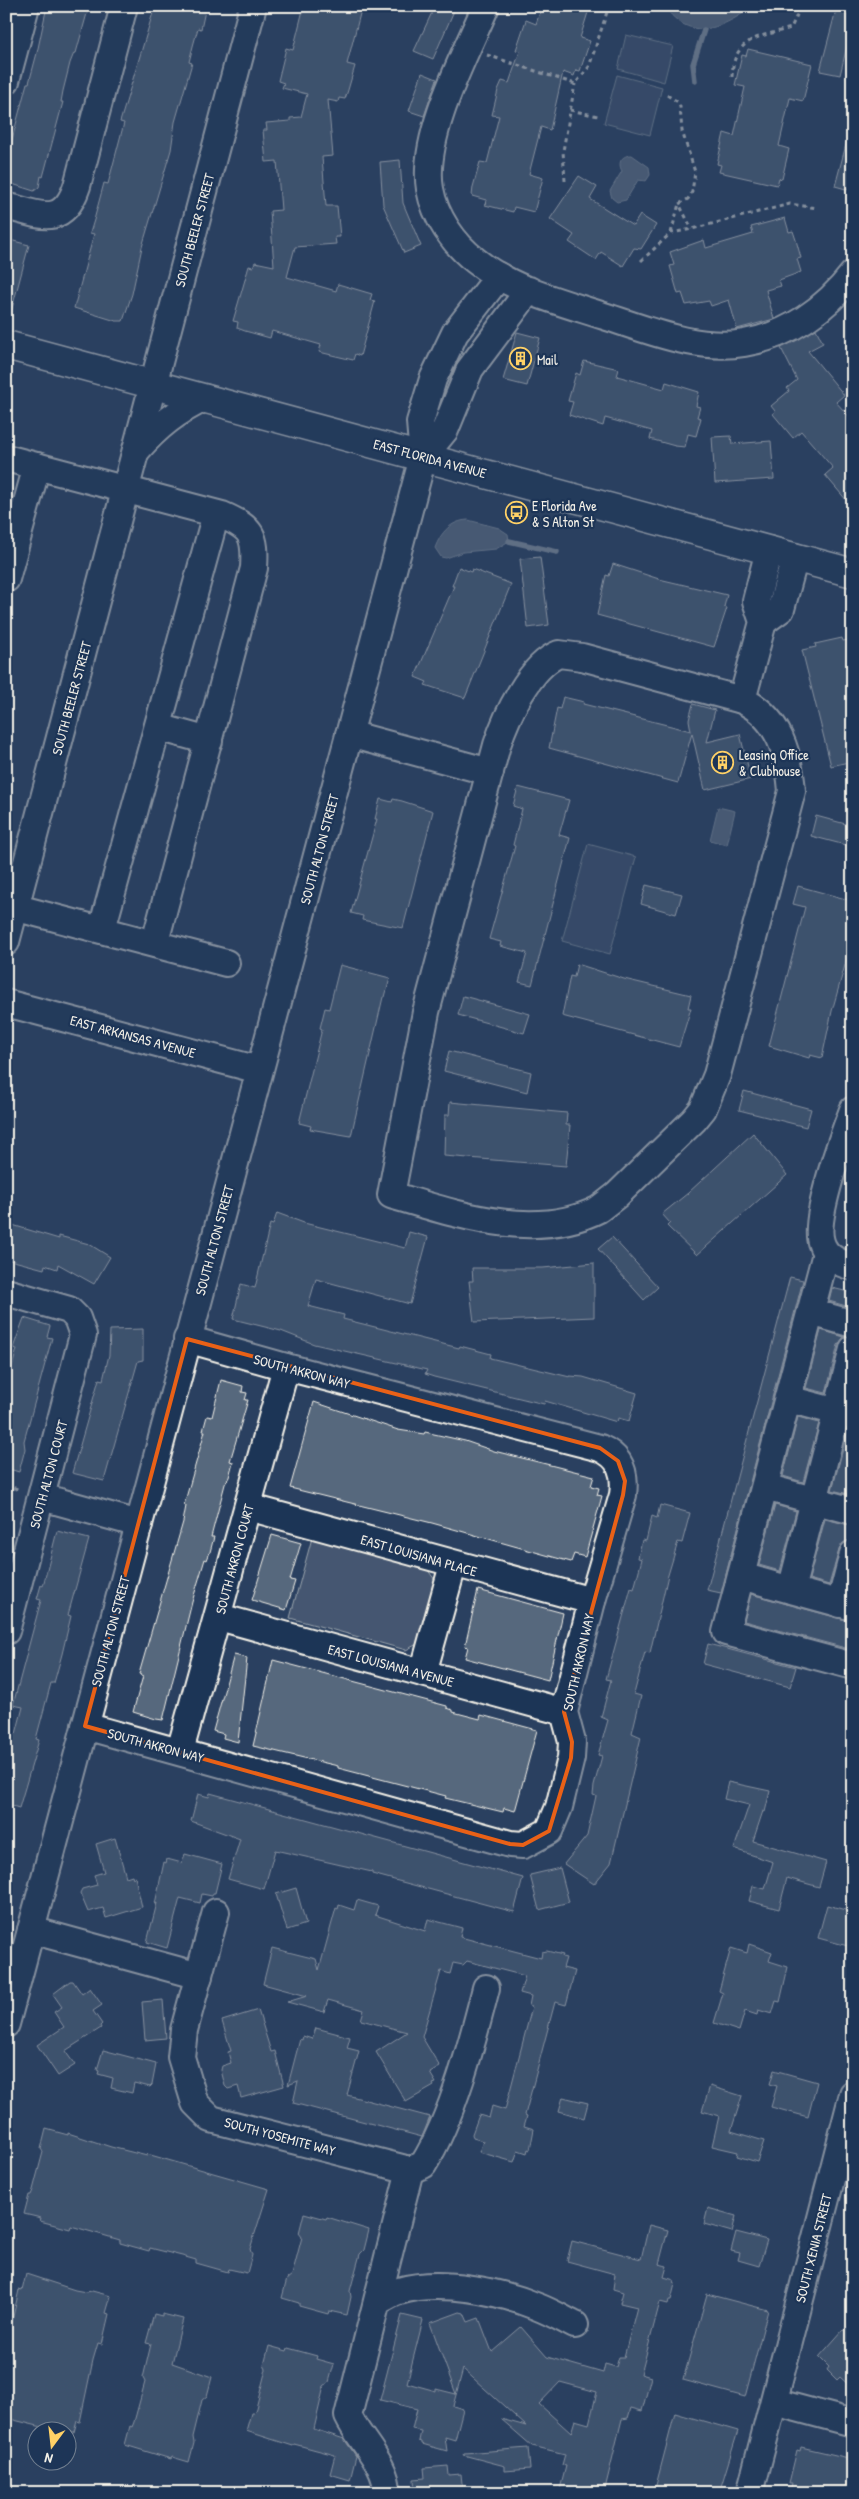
<svg xmlns="http://www.w3.org/2000/svg" width="859" height="2499" font-family="'Patrick Hand',sans-serif">
	<style>
		.green { fill: #445771; stroke: #9ca4ac }
		.water { fill: #6a788a; stroke: #a1a8b0 }
		.lines { fill: none; stroke-linecap: round; stroke-linejoin: round }
		.stream { stroke: #a1a8b0; stroke-width: 5.5 }
		.building { fill: #56677d; stroke: #f4f1e8; fill-rule: evenodd }
		.minor-casing { stroke: #f4f1e8; stroke-width: 30 }
		.major-casing { stroke: #f4f1e8; stroke-width: 31 }
		.path { stroke: #f4f1e8; stroke-width: 3; stroke-dasharray: 4 4; stroke-linecap: butt }
		.minor { stroke: #1d3557; stroke-width: 26 }
		.major { stroke: #1d3557; stroke-width: 28 }
		.marked { fill: none; stroke: #e96117; stroke-width: 4; stroke-linejoin: round }
		.labels { text-anchor: middle; dominant-baseline: central; stroke-width: 4.5; stroke-linejoin: round; paint-order: stroke }
		.street-label { font-size: 14px; fill: #f4f1e8; stroke: #1d3557 }
		.poi-label { font-size: 14px; fill: #f4f1e8; stroke: #1d3557; text-anchor: start }
	</style>
	<rect width="100%" height="100%" fill="#2a4060"/>
	<filter id="ink" filterUnits="userSpaceOnUse"><feTurbulence type="fractalNoise" baseFrequency=".02" numOctaves="2"/><feDisplacementMap in="SourceGraphic" scale="10" xChannelSelector="R" yChannelSelector="G"/><feConvolveMatrix kernelMatrix="1 2 1 2 8 2 1 2 1" color-interpolation-filters="sRGB"/></filter>
	<g filter="url(#ink)">
		<!-- green -->
		<g class="green">
			<path d="M626 35 673 46 664 82 618 69Z"/>
			<path d="M617 75 662 87 650 135 604 123Z"/>
			<path d="M588 844 636 857 610 954 562 941Z"/>
			<path d="M312 1538 427 1569 435 1580 419 1643 406 1650 290 1618Z"/>
		</g>
		<!-- water -->
		<g class="water">
			<path d="M664 6H754C722 28 691 44 664 6Z"/>
			<path d="M632 155 649 167 650 175 646 181 638 180 626 200 617 202 612 198 610 191 622 171C617 162 622 155 632 155Z"/>
			<path d="M468 520 499 528 508 534 509 541 496 549 463 552 446 558 441 557 435 548C441 532 451 521 468 520Z"/>
			<path d="M718 807 735 811 727 845 710 840Z"/>
		</g>
		<g class="lines">
			<!-- stream -->
			<g class="stream">
				<path d="M695 81 693 64 704 30"/>
				<path d="M509 541 557 552"/>
			</g>
		</g>
		<!-- building -->
		<g class="building">
			<path d="M47 6H89L76 53H74L70 63 63 91 61 102H63L43 177 41 176 39 187 34 191 6 182V162L27 83H29L37 53Z"/>
			<path d="M155 6H206L201 29 198 28 193 46 189 62 192 63 175 122 171 150 142 247 132 294 123 321H116L74 308 94 234 90 233 94 220 104 183 108 184 124 123 120 122Z"/>
			<path d="M304 6H362L347 64 355 66 348 90 345 99 339 98 338 102 328 100 333 156 322 157 326 206H337L340 237H335L336 244 295 247 287 277 336 291 338 284 372 294 370 300 375 301 360 356 355 354 353 360 319 352 321 345 272 331 270 338 245 331 237 328 238 322 233 321 249 266 253 267 255 262 274 266 270 211 281 210 277 161 266 162 263 130H267L266 123 290 121V118L301 117 307 94 282 88 284 83 278 81 286 48 293 50Z"/>
			<path d="M435 6H456L433 59 414 51Z"/>
			<path d="M542 6H590L580 38 590 41 580 71 576 70 574 76 563 72 550 130 541 127 529 174 543 178 534 212 514 207 513 212 485 205 486 200 472 196 473 187 480 162 487 163 499 116 492 115 498 90 502 81 509 83 520 51 516 50 526 20 536 24Z"/>
			<path d="M837 6H853V21L840 75 820 71Z"/>
			<path d="M748 49 812 64 803 101 790 98 779 146 789 149 782 179 779 178 777 185 719 172 721 165 717 164 724 133 734 136 745 87 735 85 742 55 746 56Z"/>
			<path d="M422 73 437 79 424 116 409 111Z"/>
			<path d="M848 137H853V191L835 186Z"/>
			<path d="M400 160 403 203 421 246 404 253 383 205 380 162Z"/>
			<path d="M579 176 597 187 590 199 633 226 640 215 656 225 641 249 634 248 623 266 601 252 596 260 569 242 574 235 550 219Z"/>
			<path d="M785 218 789 232 793 231 796 240 801 258 797 259 801 272 779 280 781 286 766 290 774 319 737 329 729 300 711 306 709 301 686 305 682 293 678 294 670 266 674 265 670 252 704 240 706 248 753 234 751 227Z"/>
			<path d="M6 239 29 245 11 312 6 311Z"/>
			<path d="M816 329 823 343 808 351 844 395 836 402 853 421V508L825 475 833 468 801 431 793 438 773 414 775 411 771 406 789 391 787 388 797 380 781 348Z"/>
			<path d="M517 332 540 338 527 386 503 380Z"/>
			<path d="M584 361 619 369 617 376 664 389 666 382 699 392 696 406 700 407 697 417 701 418 696 436 688 434 685 447 675 446 650 439 652 431 605 418 603 426 569 415 573 402 568 401 576 373 580 375Z"/>
			<path d="M731 436 732 444 771 441 774 479 715 483 712 437Z"/>
			<path d="M540 557 549 625 528 628 520 559Z"/>
			<path d="M613 564 659 579 727 595 724 607 727 608 714 647 597 615 606 575 609 576Z"/>
			<path d="M459 567 471 572 472 569 511 584 465 698 425 685 427 682 415 677 454 586H452Z"/>
			<path d="M842 638 843 641 853 639V761L831 766 802 650 816 647 815 644Z"/>
			<path d="M563 697 584 702 583 704 691 731 689 720 693 704 715 710 707 742 740 734 751 779 705 790 692 733 678 783 549 748 557 708 560 709Z"/>
			<path d="M518 787 569 800 559 835 570 838 532 985 519 982 527 953 500 946 501 942 489 939 515 846 513 845 522 809 513 806Z"/>
			<path d="M380 799 392 802 393 799 402 801 433 811 403 928 362 920 363 916 351 913 377 819H375Z"/>
			<path d="M816 816 853 826V847L811 836Z"/>
			<path d="M646 885 682 894 676 914 641 904Z"/>
			<path d="M798 886 853 901V937L832 1011 822 1058 810 1055 809 1058 769 1046 805 907 793 904Z"/>
			<path d="M577 964 624 979 691 995 688 1008H691L679 1047 562 1016 570 976 574 977Z"/>
			<path d="M340 965 390 978 385 997H383L351 1136 310 1129 311 1126 299 1123 322 1029 320 1028 325 1008 329 1009Z"/>
			<path d="M463 996 530 1014 524 1033 458 1015Z"/>
			<path d="M449 1051 531 1072 527 1092 444 1071Z"/>
			<path d="M744 1091 811 1109 806 1127 739 1110Z"/>
			<path d="M450 1102 567 1113 566 1125H570L566 1166 444 1156 445 1115H449Z"/>
			<path d="M753 1133 787 1175 697 1255 667 1226 670 1223 662 1214 688 1193Z"/>
			<path d="M277 1213 304 1223 405 1248 409 1232 428 1237 410 1304 316 1279 308 1306 344 1315 343 1319 459 1348 460 1346 491 1354 490 1358 570 1377V1376L583 1377 637 1393 629 1421 618 1418 617 1422 545 1401 544 1404 434 1377 425 1374 427 1370 314 1344 281 1331 233 1319 241 1284 255 1288 270 1224 273 1225Z"/>
			<path d="M9 1224 59 1239V1236L89 1244 110 1257 94 1284 58 1264 57 1269 45 1265 44 1269 6 1259V1225Z"/>
			<path d="M612 1237 658 1287 644 1300 598 1249Z"/>
			<path d="M594 1263V1317L474 1322 469 1281H473L472 1268H543Z"/>
			<path d="M790 1277 803 1280 721 1593 707 1590Z"/>
			<path d="M832 1288 853 1293V1308L829 1301Z"/>
			<path d="M24 1318 50 1326 47 1337 52 1338 24 1441 25 1449 19 1472 6 1468V1388L17 1349 13 1348Z"/>
			<path d="M143 1329V1360L138 1361 104 1481 72 1473 99 1379 103 1380 109 1355 110 1330Z"/>
			<path d="M821 1330 844 1337 838 1345 826 1393 806 1388Z"/>
			<path d="M221 1380 243 1386 242 1392 247 1393 245 1400H248L230 1461 233 1462 229 1477 225 1484 211 1537H214L210 1552 207 1560 205 1559 192 1602 163 1720 156 1719 133 1712 143 1676 139 1674 183 1522 186 1506 184 1505 205 1431H203L207 1416 212 1417Z"/>
			<path d="M314 1402 398 1430 424 1434 425 1432 465 1441 494 1451 594 1476 591 1486 599 1488 597 1495 602 1496 585 1557 574 1554 571 1562 432 1523 290 1488Z"/>
			<path d="M798 1417 819 1423 803 1482 783 1476Z"/>
			<path d="M848 1430 853 1431V1495L832 1490Z"/>
			<path d="M660 1505 690 1513 682 1543 678 1542 668 1575 652 1644 650 1653 645 1652 634 1694 641 1696 632 1733 641 1737 611 1863 594 1884 564 1864 587 1836 596 1796 593 1795 594 1786 602 1756 598 1755 608 1720 601 1717 611 1680 606 1679 631 1588 634 1589 642 1559 638 1558 642 1540 646 1541 652 1516 657 1518Z"/>
			<path d="M775 1505 796 1511 780 1571 759 1565Z"/>
			<path d="M825 1519 853 1526V1539L843 1543 839 1550 829 1585 809 1579Z"/>
			<path d="M57 1531 89 1539 68 1615 71 1616 62 1654 54 1683H51L36 1739 39 1740 19 1808 6 1804V1731L16 1734 23 1707 13 1705 41 1600 37 1599 41 1585 43 1586Z"/>
			<path d="M272 1535 301 1543 290 1580 295 1581 286 1610 252 1600Z"/>
			<path d="M478 1590 563 1613 548 1680 465 1658 468 1647 465 1646Z"/>
			<path d="M751 1594 853 1622V1650L744 1621Z"/>
			<path d="M708 1644 796 1667 790 1687 703 1664Z"/>
			<path d="M234 1655 247 1658 238 1742 223 1738 224 1734 213 1731Z"/>
			<path d="M273 1660 447 1706V1708L453 1710V1712L480 1719 481 1715 537 1730 515 1811 504 1808 503 1812 445 1798 446 1796 338 1768V1766L253 1746Z"/>
			<path d="M728 1782 770 1791 765 1812 763 1811 753 1841 826 1862 819 1887 787 1878 779 1909 749 1901 753 1886 765 1889 773 1862 734 1849 749 1805 724 1799Z"/>
			<path d="M210 1793 523 1878 514 1912 372 1874V1872L275 1850 264 1889 228 1879 240 1839 191 1821 198 1794 209 1797Z"/>
			<path d="M115 1838 126 1877 132 1875 133 1878 135 1877 142 1907 106 1918 103 1908 88 1912 80 1893 82 1889 97 1885 94 1875 104 1872 96 1844Z"/>
			<path d="M185 1854 222 1864 215 1893H213L212 1896 202 1894 200 1903 180 1898 167 1948 147 1942 157 1903 155 1904 164 1862 166 1863 167 1859 182 1863Z"/>
			<path d="M560 1868 569 1902 539 1910 530 1875Z"/>
			<path d="M296 1888 306 1924 287 1930 276 1894Z"/>
			<path d="M357 1900 378 1906 375 1915 425 1931 428 1919 462 1928 460 1937 541 1958 542 1952 547 1951 563 1955 562 1957 566 1958 563 1968 575 1971 566 2005 555 2002 525 2115 527 2116 524 2126 534 2129 530 2150 528 2149 527 2153 518 2150 514 2162 479 2152 483 2141 473 2138 472 2134 479 2115 489 2118 492 2106 505 2110 532 2007 529 2006 531 1996 520 1993 525 1976 467 1961 463 1965 453 1963 450 1974 441 1971 422 2037 440 2067 430 2073 436 2083 433 2084 434 2086 406 2102 376 2052 407 2032 361 2020 364 2010 328 2000 324 2012 287 2002 307 1996 263 1984 272 1948 316 1959 319 1970 336 1908 338 1909 339 1905 354 1910Z"/>
			<path d="M827 1905 853 1912V1930L848 1946 818 1938Z"/>
			<path d="M749 1944 772 1952 769 1961 788 1967 780 2002 776 2001 772 2014 758 2010 757 2015 745 2011 739 2031 714 2023 723 1993 719 1991 731 1948 747 1953Z"/>
			<path d="M70 1981H73L82 1994 90 1988 102 2005 93 2011 102 2024 100 2026 101 2028 65 2051 75 2065 58 2076 37 2045 64 2027 54 2012 62 2007 53 1994Z"/>
			<path d="M163 2000 166 2038 145 2040 142 2002Z"/>
			<path d="M258 2010 271 2052 275 2051 284 2086 241 2098 238 2086 228 2089 225 2086 221 2070 222 2066 231 2063 228 2052 231 2051 222 2021Z"/>
			<path d="M316 2028 350 2037 347 2048 359 2051 347 2095 430 2117 422 2137 293 2103 298 2081 288 2085 300 2039 302 2040 303 2036 312 2039Z"/>
			<path d="M103 2050 156 2064 152 2085 150 2087 134 2083 132 2093 111 2088 113 2078 98 2074 99 2071 97 2070Z"/>
			<path d="M774 2070 817 2082 808 2117 771 2107 777 2086 770 2084Z"/>
			<path d="M710 2086 742 2096 731 2131 764 2141 757 2162 737 2156 738 2152 712 2146 719 2116 702 2111Z"/>
			<path d="M563 2097 588 2103 584 2118 559 2111Z"/>
			<path d="M46 2129 68 2135V2133L111 2147 147 2156V2154L269 2189 250 2249 252 2255 247 2273 229 2269 228 2272 196 2263V2260L182 2256 150 2248 149 2251 120 2243V2240L71 2226 70 2229 40 2221 41 2218 24 2214 29 2195H31L33 2190 43 2152 41 2149Z"/>
			<path d="M708 2208 736 2216 732 2232 704 2224Z"/>
			<path d="M304 2213 326 2219 327 2217 369 2230 364 2250 360 2254 350 2291 351 2297 347 2315 329 2311 328 2314 299 2306V2303L282 2298 287 2279 292 2275 302 2237 299 2233Z"/>
			<path d="M649 2225 668 2230 659 2264 667 2266 664 2277 674 2280 675 2284 671 2300H669L668 2304 660 2302 641 2374 651 2377 642 2411 631 2408 628 2418 622 2419 604 2493H559L566 2466 562 2465 565 2454 532 2446 501 2419 526 2426 463 2369 453 2406 463 2409 455 2440 445 2437 447 2451 422 2444V2442L419 2441 421 2431 412 2429 417 2409 380 2400 402 2315 423 2320 407 2383 436 2391V2389L456 2394 430 2323 460 2312 464 2313 468 2322 479 2318 492 2352 521 2327 547 2357 603 2373 605 2364 616 2367 619 2357H624L637 2307 620 2303 623 2292 613 2289 615 2274 567 2261 572 2241 641 2259ZM560 2382 597 2392 589 2424 575 2420 571 2433 539 2404Z"/>
			<path d="M736 2232 767 2240 759 2266 738 2260 740 2253 731 2251Z"/>
			<path d="M26 2274 75 2290 86 2292 92 2291 111 2296 106 2313 109 2314 102 2344 98 2343 93 2360 80 2422 77 2421 74 2432H49L50 2429 6 2418V2348L19 2290 22 2291Z"/>
			<path d="M707 2294 768 2310 745 2397 683 2380Z"/>
			<path d="M154 2314 162 2316V2314L183 2319 172 2363 212 2377 207 2396 202 2400 193 2437 194 2443 189 2462 172 2457 171 2459 125 2445 130 2426 132 2427 134 2422 145 2382 143 2378 151 2344 146 2343Z"/>
			<path d="M853 2322V2389L840 2377 837 2380 827 2370 829 2367 819 2357 843 2330 844 2331Z"/>
			<path d="M269 2346 287 2351 288 2348 317 2356 316 2359 334 2364 329 2382 324 2386 314 2429 344 2439 356 2456 350 2480 330 2474 335 2455 294 2444 293 2446 246 2431 251 2413H254L256 2408 266 2369 264 2365Z"/>
			<path d="M675 2413 738 2431 719 2493H654Z"/>
			<path d="M801 2447 853 2459V2493H811L791 2488 792 2483H789L797 2450 800 2451Z"/>
			<path d="M528 2448 530 2469 505 2471V2466L463 2455 464 2453Z"/>
			<path d="M448 2466 449 2475 461 2474 463 2493H415L414 2479 425 2478 424 2468Z"/>
		</g>
		<g class="lines">
			<defs>
				<g id="minor">
					<path d="M486 6C465 55 421 136 430 189 435 217 454 244 476 261 512 290 561 302 604 316 648 330 697 351 744 343 788 336 826 309 853 274"/>
					<path d="M6 81 26 6"/>
					<path d="M6 206C40 215 63 228 77 186L124 6"/>
					<path d="M137 450C157 427 177 411 205 398"/>
					<path d="M423 457 445 430 470 369 529 290"/>
					<path d="M6 458 222 515C252 528 256 535 254 568L155 942"/>
					<path d="M6 579 37 466"/>
					<path d="M763 622 781 609 795 557"/>
					<path d="M559 654 582 657 742 700C779 717 789 754 792 791L717 1075 703 1109 694 1120 617 1195 599 1209C534 1242 456 1214 391 1195L426 1012 497 745C506 717 530 665 559 654Z"/>
					<path d="M742 700 763 622 756 601 769 550"/>
					<path d="M158 727 209 741"/>
					<path d="M349 734 490 772"/>
					<path d="M6 905 226 963"/>
					<path d="M102 929 216 514"/>
					<path d="M6 942 253 6"/>
					<path d="M6 1003 259 1070"/>
					<path d="M853 1110C843 1136 813 1218 821 1242 825 1257 839 1263 853 1267"/>
					<path d="M826 1253 726 1632 853 1666"/>
					<path d="M6 1292 69 1310 77 1318 83 1335 6 1631"/>
					<path d="M811 1312 853 1324"/>
					<path d="M853 1349 791 1590 853 1607"/>
					<path d="M788 1399 853 1416"/>
					<path d="M765 1487 853 1511"/>
					<path d="M42 1497 139 1524"/>
					<path d="M248 1507 592 1601"/>
					<path d="M741 1576 791 1590"/>
					<path d="M840 1604 853 1554"/>
					<path d="M219 1617 564 1712"/>
					<path d="M423 1673 453 1565"/>
					<path d="M85 1726 510 1844 523 1845 549 1831 559 1807 571 1758 572 1742 564 1712 592 1601 623 1495C626 1473 621 1457 600 1448L286 1367 187 1339"/>
					<path d="M180 1751 286 1367"/>
					<path d="M216 1912 184 2030 181 2057 195 2103 211 2119 410 2170 423 2165C453 2117 472 2043 486 1988"/>
					<path d="M31 1930 199 1976"/>
					<path d="M6 2024 423 457 420 422 433 379 455 333 499 276"/>
					<path d="M378 2301C385 2298 392 2293 399 2291 439 2279 500 2291 538 2307 551 2312 563 2319 575 2325"/>
					<path d="M774 2402 853 2423"/>
					<path d="M387 2493C388 2465 359 2440 348 2416L410 2170"/>
					<path d="M750 2493 853 2094"/>
				</g>
				<path id="major" d="M6 345 853 573"/>
			</defs>
			<!-- minor casing -->
			<use href="#minor" class="minor-casing"/>
			<!-- major casing -->
			<use href="#major" class="major-casing"/>
			<!-- path -->
			<g class="path">
				<path d="M487 55 575 84 589 67 609 6"/>
				<path d="M732 77C733 37 760 37 791 28L801 6"/>
				<path d="M667 95 678 102 680 107 682 131 695 172 692 192 688 199 679 204 692 229"/>
				<path d="M570 110 598 116"/>
				<path d="M565 181 563 151 575 84"/>
				<path d="M671 233 679 204"/>
				<path d="M641 261 671 233 692 229 790 204 817 208"/>
				<path d="M6 1485 20 1490"/>
			</g>
			<!-- minor -->
			<use href="#minor" class="minor"/>
			<!-- major -->
			<use href="#major" class="major"/>
		</g>
	</g>
	<!-- marked area -->
	<path d="M0 0H859V2499H0ZM187 1339 600 1448 618 1461 625 1481 623 1495 564 1712 572 1742 571 1758 549 1831 523 1845 510 1844 85 1726Z" fill="#2a4060" fill-opacity=".55" fill-rule="evenodd"/>
	<path class="marked" d="M187 1339 600 1448 618 1461 625 1481 623 1495 564 1712 572 1742 571 1758 549 1831 523 1845 510 1844 85 1726Z"/>
	<!-- icons -->
	<defs>
		<symbol id="building-ring" viewBox="-11 -11 22 22"><circle r="9.5" fill="#1d3557" stroke="#ffd166" stroke-width="1.5"/><path d="M-4-6H4V6H1V3H-1V6H-4ZM-2.5-4.3h1.7v1.8h-1.7ZM.8-4.3h1.7v1.8H.8ZM-2.5-1h1.7V.8h-1.7ZM.8-1h1.7V.8H.8Z" fill="#ffd166"/></symbol>
		<symbol id="bus-ring" viewBox="-11 -11 22 22"><circle r="9.5" fill="#1d3557" stroke="#ffd166" stroke-width="1.5"/><path d="M-5-6H5V4H4V6H2V4H-2V6H-4V4H-5ZM-3.5-4V0h7V-4ZM-3.5 1.2v1.5H-2V1.2ZM2 1.2v1.5H3.5V1.2Z" fill="#ffd166"/></symbol>
	</defs>
	<g fill-rule="evenodd">
		<use href="#building-ring" x="508" y="346" width="25" height="25"/>
		<use href="#bus-ring" x="504" y="500" width="25" height="25"/>
		<use href="#building-ring" x="710" y="750" width="25" height="25"/>
	</g>
	<g class="labels">
		<!-- street labels -->
		<g class="street-label">
			<text transform="translate(194 230) rotate(-75)">SOUTH BEELER STREET</text>
			<text transform="translate(430 458) rotate(15)">EAST FLORIDA AVENUE</text>
			<text transform="translate(71 698) rotate(-75)">SOUTH BEELER STREET</text>
			<text transform="translate(319 849) rotate(-75)">SOUTH ALTON STREET</text>
			<text transform="translate(133 1036) rotate(15)">EAST ARKANSAS AVENUE</text>
			<text transform="translate(214 1240) rotate(-75)">SOUTH ALTON STREET</text>
			<text transform="translate(302 1371) rotate(15)">SOUTH AKRON WAY</text>
			<text transform="translate(48 1474) rotate(-75)">SOUTH ALTON COURT</text>
			<text transform="translate(419 1555) rotate(16)">EAST LOUISIANA PLACE</text>
			<text transform="translate(234 1559) rotate(-75)">SOUTH AKRON COURT</text>
			<text transform="translate(110 1631) rotate(-75)">SOUTH ALTON STREET</text>
			<text transform="translate(578 1662) rotate(-77)">SOUTH AKRON WAY</text>
			<text transform="translate(391 1665) rotate(15)">EAST LOUISIANA AVENUE</text>
			<text transform="translate(156 1745) rotate(15)">SOUTH AKRON WAY</text>
			<text transform="translate(280 2136) rotate(15)">SOUTH YOSEMITE WAY</text>
			<text transform="translate(813 2248) rotate(-76)">SOUTH XENIA STREET</text>
		</g>
		<!-- poi labels -->
		<g class="poi-label">
			<text x="537" y="359">Mail</text>
			<text x="532" y="505">E Florida Ave<tspan x="532" dy="16">&amp; S Alton St</tspan></text>
			<text x="739" y="754">Leasing Office<tspan x="739" dy="16">&amp; Clubhouse</tspan></text>
		</g>
	</g>
	<!-- margin -->
	<rect width="859" height="2499" fill="none" stroke="#1d3557" stroke-width="25"/>
	<rect x="12" y="12" width="834" height="2474" fill="none" stroke="#f4f1e8" stroke-width="2" filter="url(#ink)"/>
	<!-- north arrow -->
	<g transform="translate(52 2446) rotate(195)"><circle r="24" fill="#1d3557" stroke="#738091"/>
	<path d="M0-4L9 19L0 12L-9 19Z" fill="#ffd166"/>
	<text y="-8" font-size="14" font-weight="bold" text-anchor="middle" fill="#f4f1e8">N</text>
	</g>
</svg>
